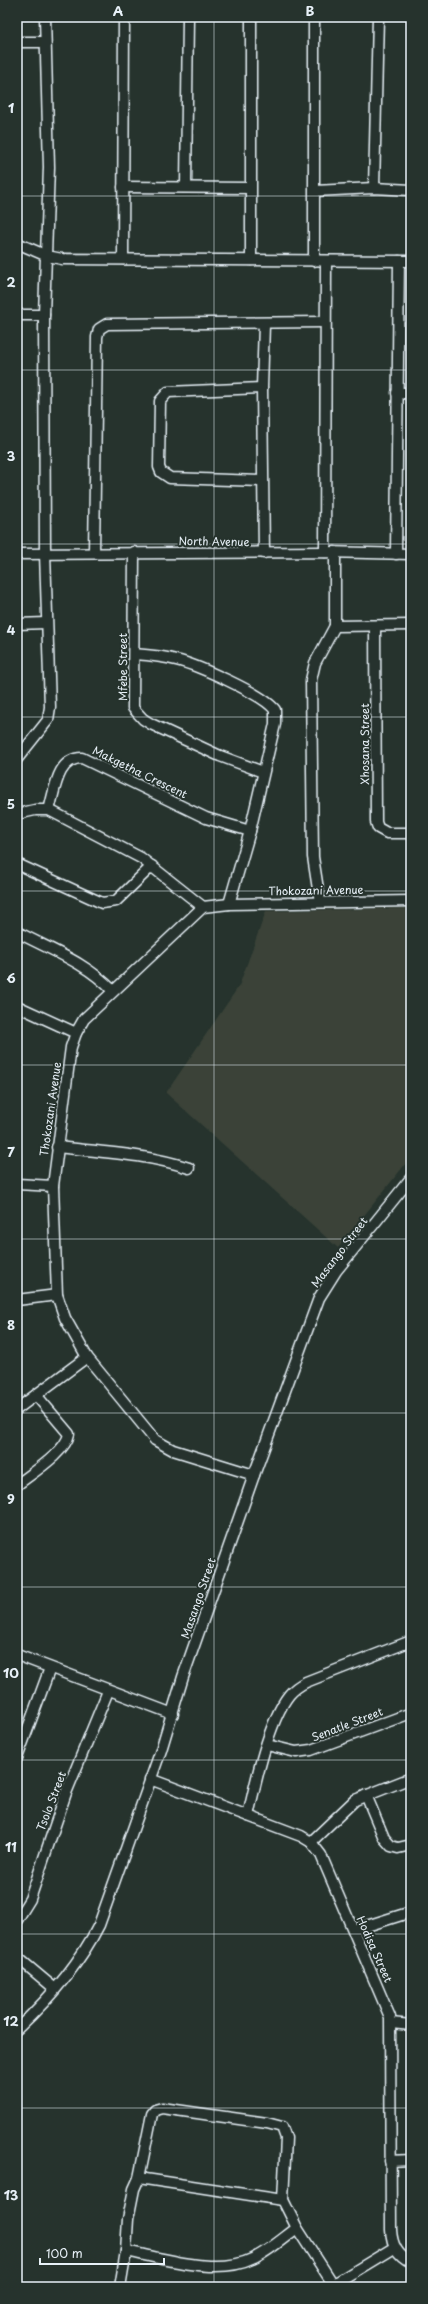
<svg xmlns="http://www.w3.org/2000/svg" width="428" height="2304" font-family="'Playpen Sans',sans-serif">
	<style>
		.built { fill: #3a4338 }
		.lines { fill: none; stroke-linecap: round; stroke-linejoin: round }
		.minor-casing { stroke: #e8f1f8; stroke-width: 13 }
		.minor { stroke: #26332d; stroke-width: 10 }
		.grid { fill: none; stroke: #e8f1f8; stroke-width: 1; stroke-opacity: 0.55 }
		.labels { text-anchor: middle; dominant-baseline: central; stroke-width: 4; stroke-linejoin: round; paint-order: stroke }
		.street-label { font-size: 11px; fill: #e8f1f8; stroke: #26332d }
		.neatline { fill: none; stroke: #e8f1f8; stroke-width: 1.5 }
		.grid-label { font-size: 13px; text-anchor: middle; font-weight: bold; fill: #e8f1f8 }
	</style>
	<rect width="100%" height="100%" fill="#26332d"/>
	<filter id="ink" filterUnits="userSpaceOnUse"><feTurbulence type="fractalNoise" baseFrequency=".025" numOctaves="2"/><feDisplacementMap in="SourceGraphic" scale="8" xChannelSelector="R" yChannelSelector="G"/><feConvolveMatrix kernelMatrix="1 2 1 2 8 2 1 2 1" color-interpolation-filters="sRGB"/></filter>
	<g filter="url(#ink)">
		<!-- built -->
		<path class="built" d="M411 908V1157L338 1248 166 1093 239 986 266 911Z"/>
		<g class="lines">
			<defs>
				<g id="minor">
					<path d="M251 17V260"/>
					<path d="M314 17V261"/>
					<path d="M17 42H45"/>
					<path d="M123 187 250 188"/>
					<path d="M186 187 188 17"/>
					<path d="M374 188 378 17"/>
					<path d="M315 191 374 188 411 190"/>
					<path d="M17 243 47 256 62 259 411 261"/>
					<path d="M123 259 124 17"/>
					<path d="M17 315H44"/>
					<path d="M262 388 168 392 160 401 159 467 161 472 170 478 262 481"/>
					<path d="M397 393H411"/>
					<path d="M134 552 133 708 143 719 151 724 220 756 263 772"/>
					<path d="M325 552 326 261"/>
					<path d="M94 553 97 337 99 329 107 324 325 322"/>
					<path d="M264 553 262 388 264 324"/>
					<path d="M17 554 325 552 411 554"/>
					<path d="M396 554 399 261"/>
					<path d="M17 624 46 623"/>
					<path d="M335 626V552"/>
					<path d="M375 626 376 822 378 828 387 833H411"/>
					<path d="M134 654C148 655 162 656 176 660 197 665 263 694 275 710V724L250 831 229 904"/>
					<path d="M17 759 48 720 50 707 45 553 44 315 49 167 45 17"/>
					<path d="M49 810C55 790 57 758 82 758L206 818 250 831"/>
					<path d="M17 814 35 810H49L141 858 203 907"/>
					<path d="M17 864 102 903 116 901 152 866"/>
					<path d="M320 902 313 857 311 680 315 663 335 626 411 625"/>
					<path d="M17 932C51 950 87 963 113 991"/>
					<path d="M17 1006 76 1033"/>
					<path d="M57 1147C100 1152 147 1154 189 1168"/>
					<path d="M17 1184 53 1186"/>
					<path d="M17 1300 57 1295"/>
					<path d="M17 1409 87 1357"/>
					<path d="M254 1475 173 1450 155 1440 87 1357 65 1318 57 1295 53 1186 71 1047 76 1033 84 1019 203 907 229 904 411 901"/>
					<path d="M17 1485C32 1473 66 1452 69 1434L36 1395"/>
					<path d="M17 1655 173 1714"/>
					<path d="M267 1745 296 1752 311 1750 411 1713"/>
					<path d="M17 1758 50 1668"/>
					<path d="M150 1779 301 1836 311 1842 321 1855 390 2017 391 2230C392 2245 397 2255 411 2262"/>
					<path d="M366 1795 384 1838 391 1846 398 1848 411 1845"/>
					<path d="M248 1816C255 1784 269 1720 289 1695 294 1689 300 1685 306 1682L411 1641"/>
					<path d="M311 1842 355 1800 411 1778"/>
					<path d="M17 1920 30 1899 66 1793 108 1691"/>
					<path d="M354 1930 411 1912"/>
					<path d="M17 1957 54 1988"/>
					<path d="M391 2023 411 2025"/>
					<path d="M17 2029C48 2000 80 1963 99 1925L161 1750 183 1677 254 1475 319 1298 336 1271 411 1178"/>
					<path d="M390 2161 411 2160"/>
					<path d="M139 2178 283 2200"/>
					<path d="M126 2251C163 2258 217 2276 252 2259 268 2252 283 2238 297 2228"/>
					<path d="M120 2287 126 2251 128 2219 134 2189 139 2178 152 2114 155 2110 162 2108 267 2123 282 2127 286 2138 283 2200 297 2228 333 2284"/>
					<path d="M329 2287 395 2247"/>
				</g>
			</defs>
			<!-- minor casing -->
			<use href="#minor" class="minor-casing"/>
			<!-- minor -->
			<use href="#minor" class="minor"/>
		</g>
	</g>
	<!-- grid -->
	<path class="grid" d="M214 17V2287M17 196H411M17 370H411M17 544H411M17 717H411M17 891H411M17 1065H411M17 1239H411M17 1413H411M17 1587H411M17 1760H411M17 1934H411M17 2108H411"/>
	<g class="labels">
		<!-- street labels -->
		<g class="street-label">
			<text transform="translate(214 541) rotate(1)">North Avenue</text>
			<text transform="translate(122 667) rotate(-90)">Mfebe Street</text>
			<text transform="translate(364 744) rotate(-90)">Xhosana Street</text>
			<text transform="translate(140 772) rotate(26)">Makgetha Crescent</text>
			<text transform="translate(316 890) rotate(-1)">Thokozani Avenue</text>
			<text transform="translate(50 1109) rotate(-82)">Thokozani Avenue</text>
			<text transform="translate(339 1252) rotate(-53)">Masango Street</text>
			<text transform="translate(198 1598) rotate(-71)">Masango Street</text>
			<text transform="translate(347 1724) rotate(-21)">Senatle Street</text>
			<text transform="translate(51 1801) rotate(-69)">Tsolo Street</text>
			<text transform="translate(375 1949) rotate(66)">Hodisa Street</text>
		</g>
	</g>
	<!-- margin -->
	<rect width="428" height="2304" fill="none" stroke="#26332d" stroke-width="44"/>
	<!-- scale -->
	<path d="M40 2258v6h124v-6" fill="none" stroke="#e8f1f8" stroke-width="2"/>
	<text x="46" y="2258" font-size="12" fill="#e8f1f8" stroke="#26332d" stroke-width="3" paint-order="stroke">100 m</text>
	<rect x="22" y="22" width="384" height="2260" class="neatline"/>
	<g class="grid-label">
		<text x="118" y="16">A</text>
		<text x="310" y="16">B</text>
		<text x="11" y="113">1</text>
		<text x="11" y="287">2</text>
		<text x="11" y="461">3</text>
		<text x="11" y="635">4</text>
		<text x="11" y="809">5</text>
		<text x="11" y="983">6</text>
		<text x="11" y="1157">7</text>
		<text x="11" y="1330">8</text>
		<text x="11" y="1504">9</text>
		<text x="11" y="1678">10</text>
		<text x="11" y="1852">11</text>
		<text x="11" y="2026">12</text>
		<text x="11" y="2200">13</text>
	</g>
</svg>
